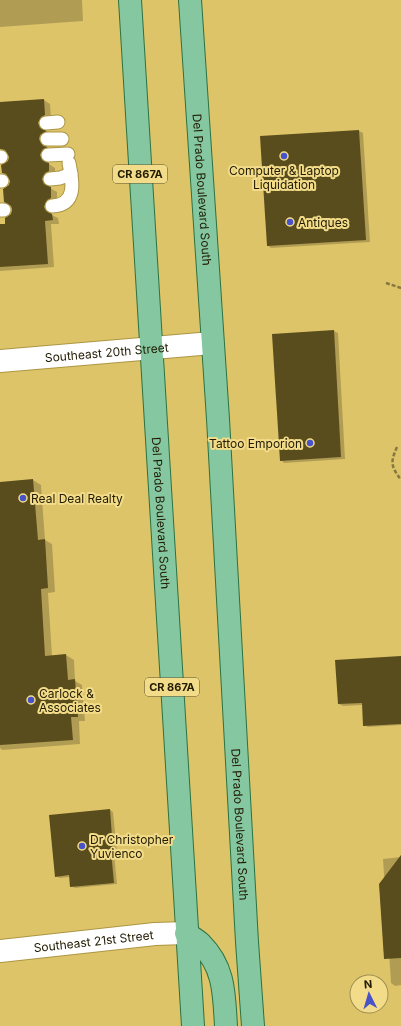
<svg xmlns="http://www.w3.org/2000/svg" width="401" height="1026" font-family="Inter,sans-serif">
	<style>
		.built { fill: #dec469; fill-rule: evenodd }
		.shadow { fill: #0003 }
		.building { fill: #5a4d1d }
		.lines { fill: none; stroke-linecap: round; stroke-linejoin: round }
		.service-casing { stroke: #ac9643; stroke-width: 15 }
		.minor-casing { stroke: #ac9643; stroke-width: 24 }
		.primary-casing { stroke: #2c7241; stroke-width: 24 }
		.path { stroke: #877841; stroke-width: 2.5; stroke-dasharray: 4 2; stroke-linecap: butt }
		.service { stroke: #fff; stroke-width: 13 }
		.minor { stroke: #fff; stroke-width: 22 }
		.primary { stroke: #84c7a1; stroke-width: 22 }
		.poi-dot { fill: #4953c8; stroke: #f3dc89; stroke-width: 1.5 }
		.labels { text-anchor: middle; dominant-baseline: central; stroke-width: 4; stroke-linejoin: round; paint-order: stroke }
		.shield { fill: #f3dc89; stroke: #60552a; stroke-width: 1 }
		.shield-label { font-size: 11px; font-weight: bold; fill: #211b02 }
		.poi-label { font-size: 12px; fill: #211b02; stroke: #f3dc89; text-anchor: start }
		.street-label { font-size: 12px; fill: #211b02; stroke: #f3dc89 }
	</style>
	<rect width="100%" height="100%" fill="#e6cf7d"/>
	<!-- built -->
	<path class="built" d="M0 0H401V1026H0ZM357 982H381V1006H357Z"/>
	<!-- shadow -->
	<g class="shadow">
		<path d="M0 0H82L83 21 0 27Z"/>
		<path d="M44 100 50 104 51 118 44 127 46 132 52 135 45 144 48 148 52 151 46 160 49 164 55 168V174L48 183 50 188 57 192V201L50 211 52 215 58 218 59 224H51L54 267 0 271V225H7L13 210 10 186 11 180 8 175 3 172 10 156 7 152 1 148 0 103Z"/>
		<path d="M359 131 363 133 370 242 271 248 268 246 261 137Z"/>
		<path d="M334 331 338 333 345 459 284 463 281 460Z"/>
		<path d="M33 480 41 485 45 540 52 544 55 592 48 593 52 656 66 655 74 660 75 681 82 685 85 721H79L80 744 2 750 0 748V483Z"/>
		<path d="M401 657V725L368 727 364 725 363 705 343 706 339 704Z"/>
		<path d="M110 810 113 812 117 853H114L117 884 75 888 71 886 70 877 60 878 56 876Z"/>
		<path d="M401 857V985L395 986 391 983 383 859Z"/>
	</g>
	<!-- building -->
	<g class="building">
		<path d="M44 99 45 115 41 117 38 123 40 128 47 131 40 135 39 139 43 146 48 147 43 149 40 155 42 160 45 162 49 163V171L45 173 42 179 44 184 51 187V198L47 200 44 207 46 211 52 214 53 220 45 221 48 264 0 267V224H5V218L11 214 12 210 11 206 4 202 3 189 9 185 10 181 6 174 2 173 1 165 8 161 9 157 5 150 0 149V102Z"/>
		<path d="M359 130 366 240 267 246 260 136Z"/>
		<path d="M334 330 341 457 280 461 272 334Z"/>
		<path d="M33 479 38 540 45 539 48 588 41 589 45 656 66 654 68 680 75 679 78 717H71L73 740 0 745V482Z"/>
		<path d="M401 656V724L363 726 362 703 338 704 335 660Z"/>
		<path d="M110 809 113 851H111L114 883 70 887 69 875 55 877 49 815Z"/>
		<path d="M401 855V958L384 959 379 884Z"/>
	</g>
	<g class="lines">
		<defs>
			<g id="service">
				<path d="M46 123 58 122"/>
				<path d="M47 139H62"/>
				<path d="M48 155 68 154"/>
				<path d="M0 157H1"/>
				<path d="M50 179 60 178 71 174"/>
				<path d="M0 181H2"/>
				<path d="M52 206C77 205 73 182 69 163"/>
				<path d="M0 210H4"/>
			</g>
			<g id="minor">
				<path id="s1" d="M0 361 212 343"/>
				<path id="s2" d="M0 951 155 934 186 933"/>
			</g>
			<g id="primary">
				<path id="s3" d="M130 0 193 1026"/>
				<path id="s4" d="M190 0 218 419 247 942 253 1026"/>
				<path d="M186 933C191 937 197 940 201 944 225 968 224 995 226 1026"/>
			</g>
		</defs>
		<!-- service casing -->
		<use href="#service" class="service-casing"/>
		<!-- minor casing -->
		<use href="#minor" class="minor-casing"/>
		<!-- primary casing -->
		<use href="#primary" class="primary-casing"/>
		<!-- path -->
		<g class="path">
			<path d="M386 283 401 288"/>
			<path d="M397 447C390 463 391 466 401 480"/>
		</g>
		<!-- service -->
		<use href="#service" class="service"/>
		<!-- minor -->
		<use href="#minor" class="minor"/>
		<!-- primary -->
		<use href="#primary" class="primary"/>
	</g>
	<!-- markers -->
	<g class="poi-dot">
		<circle cx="284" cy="156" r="4"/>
		<circle cx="290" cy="222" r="4"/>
		<circle cx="310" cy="443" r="4"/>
		<circle cx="23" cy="498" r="4"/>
		<circle cx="31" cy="700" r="4"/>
		<circle cx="82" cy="846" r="4"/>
	</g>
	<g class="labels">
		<!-- shield labels -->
		<g class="shield">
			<rect x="113" y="165" width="54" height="18" rx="3"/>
			<rect x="145" y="678" width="54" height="18" rx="3"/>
		</g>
		<g class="shield-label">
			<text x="140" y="174">CR 867A</text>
			<text x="172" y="687">CR 867A</text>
		</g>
		<!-- poi labels -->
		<g class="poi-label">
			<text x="284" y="170" text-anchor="middle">Computer &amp; Laptop<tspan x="284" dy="14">Liquidation</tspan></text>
			<text x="298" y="222">Antiques</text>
			<text x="302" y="443" text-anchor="end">Tattoo Emporion</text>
			<text x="31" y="498">Real Deal Realty</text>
			<text x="39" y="693">Carlock &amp;<tspan x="39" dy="14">Associates</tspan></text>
			<text x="90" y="839">Dr Christopher<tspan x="90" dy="14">Yuvienco</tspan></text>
		</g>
		<!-- street labels -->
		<g class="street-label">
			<text stroke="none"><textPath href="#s4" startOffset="190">Del Prado Boulevard South</textPath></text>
			<text stroke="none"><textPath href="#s1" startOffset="107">Southeast 20th Street</textPath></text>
			<text stroke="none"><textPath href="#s3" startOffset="514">Del Prado Boulevard South</textPath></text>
			<text stroke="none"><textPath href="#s4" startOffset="826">Del Prado Boulevard South</textPath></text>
			<text stroke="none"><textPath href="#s2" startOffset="94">Southeast 21st Street</textPath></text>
		</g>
	</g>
	<!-- north arrow -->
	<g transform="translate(369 994) rotate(355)"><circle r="19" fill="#f3dc89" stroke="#9f8f53"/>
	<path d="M0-3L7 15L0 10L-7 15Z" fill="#4953c8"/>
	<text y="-6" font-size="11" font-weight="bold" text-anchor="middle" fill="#211b02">N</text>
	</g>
</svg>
